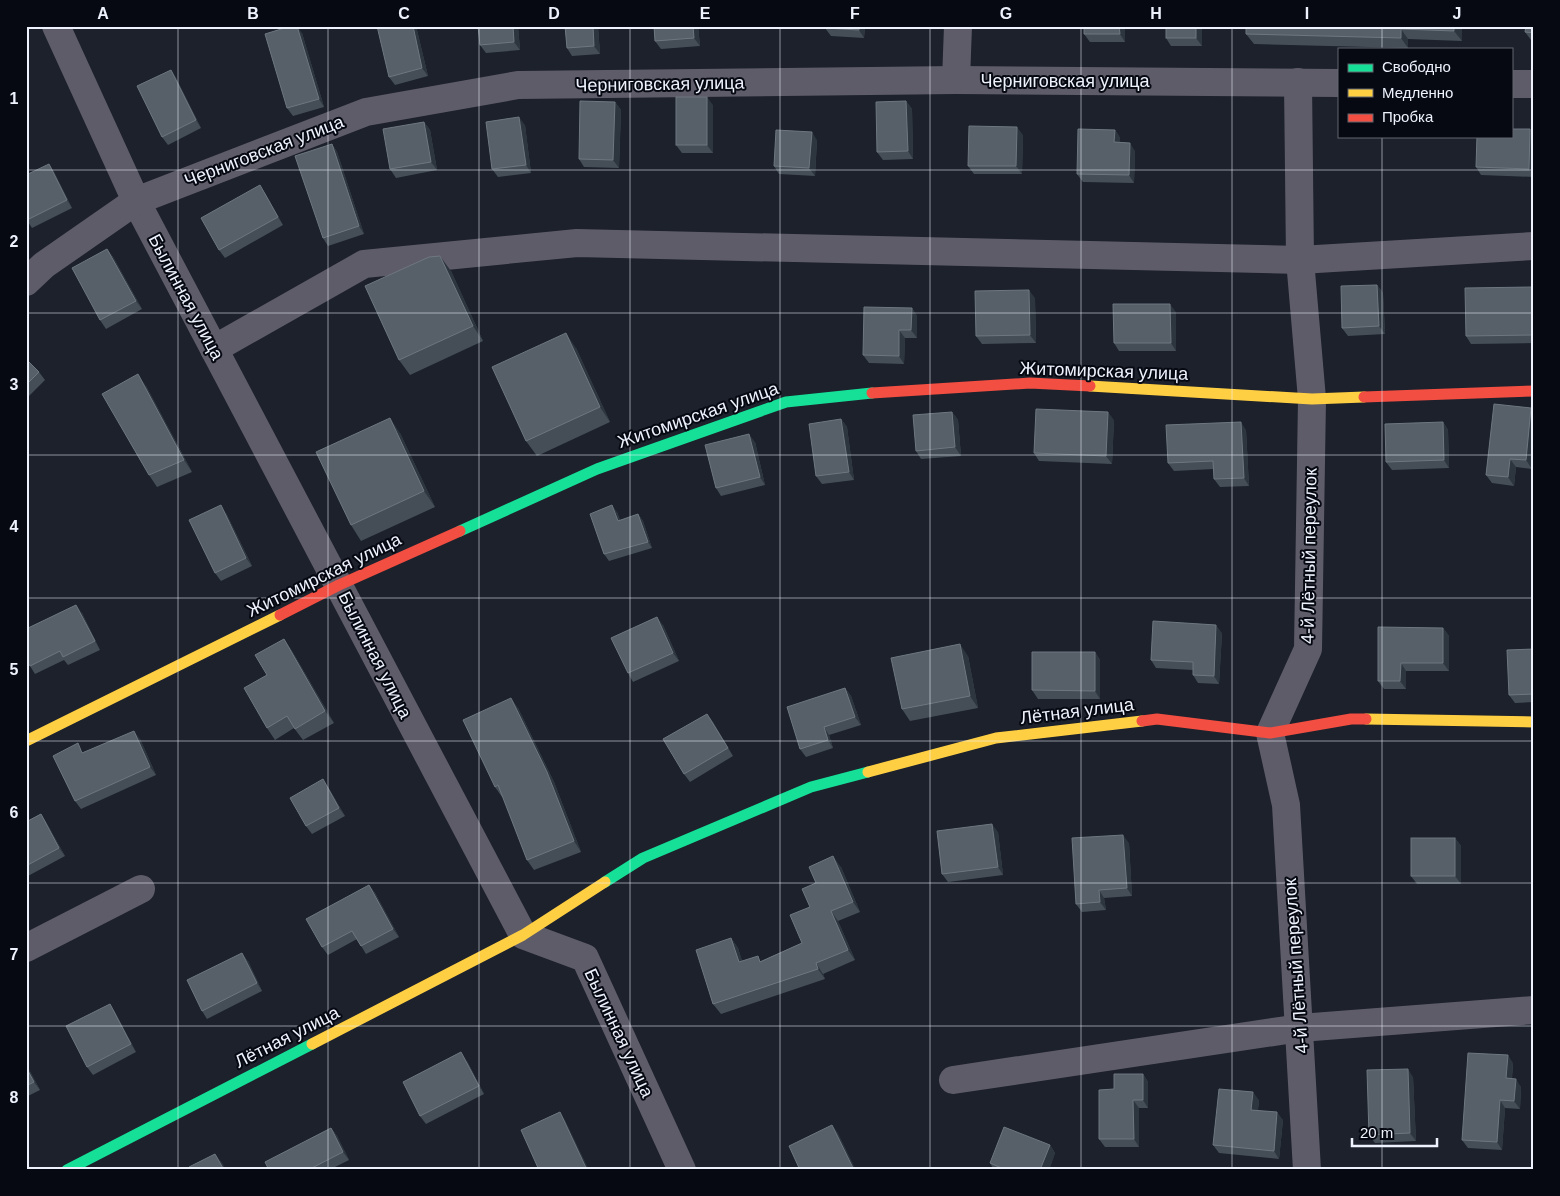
<svg xmlns="http://www.w3.org/2000/svg" width="1560" height="1196" font-family="Helvetica,sans-serif">
	<style>
		.lines { fill: none; stroke-linecap: round; stroke-linejoin: round }
		.street { stroke: #5f5c69; stroke-width: 28 }
		.fast { stroke: #16e098; stroke-width: 11 }
		.slow { stroke: #ffcf43; stroke-width: 11 }
		.jam { stroke: #f24e42; stroke-width: 11 }
		.wall { fill: #454e57 }
		.shaded-wall { fill: #2d353e }
		.building { fill: #576068; stroke: #6e7780 }
		.grid { fill: none; stroke: #edf2fd; stroke-width: 1; stroke-opacity: 0.55 }
		.labels { text-anchor: middle; dominant-baseline: central; stroke-width: 4; stroke-linejoin: round; paint-order: stroke }
		.street-label { font-size: 18px; fill: #edf2fd; stroke: #060911 }
		.neatline { fill: none; stroke: #edf2fd; stroke-width: 2 }
		.grid-label { font-size: 16px; text-anchor: middle; font-weight: bold; fill: #edf2fd }
	</style>
	<rect width="100%" height="100%" fill="#1c212c"/>
	<g class="lines">
		<!-- street -->
		<g class="street">
			<path d="M56 26 136 201 523 935 585 958 682 1170"/>
			<path d="M956 80 958 26"/>
			<path d="M1298 82 1300 260 1312 399 1308 649 1270 733 1286 805 1307 1170"/>
			<path d="M1511 84H1534"/>
			<path d="M26 282 44 265 136 201 366 112 518 85 956 80 1339 83"/>
			<path d="M214 349 364 264 577 243 1300 260 1534 246"/>
			<path d="M26 948 141 889"/>
			<path d="M953 1080 1300 1028 1534 1010"/>
		</g>
		<!-- fast -->
		<g class="fast">
			<path d="M460 531 597 469 786 402 872 393"/>
			<path d="M605 882 643 858 811 787 868 772"/>
			<path d="M67 1170 312 1044"/>
		</g>
		<!-- slow -->
		<g class="slow">
			<path d="M1090 386 1312 399 1364 397"/>
			<path d="M1366 719 1534 722"/>
			<path d="M26 741 280 615"/>
			<path d="M868 772 996 738 1142 721"/>
			<path d="M312 1044 523 935 605 882"/>
		</g>
		<!-- jam -->
		<g class="jam">
			<path d="M872 393 1030 383 1090 386"/>
			<path d="M1364 397 1534 391"/>
			<path d="M280 615 339 585 460 531"/>
			<path d="M1142 721 1157 719 1270 733 1351 719H1366"/>
		</g>
	</g>
	<!-- wall -->
	<g class="wall">
		<path d="M416 26 428 76 395 85 389 77Z"/>
		<path d="M518 26 520 50 486 53 480 45Z"/>
		<path d="M565 26H598L600 54 572 56 567 48Z"/>
		<path d="M654 26H698L700 46 661 49 655 41Z"/>
		<path d="M865 26 864 38 831 36 825 28Z"/>
		<path d="M1125 26V42H1090L1084 34Z"/>
		<path d="M1166 26H1202V46H1171L1166 38Z"/>
		<path d="M1462 26V41L1408 39V48L1254 44 1246 34Z"/>
		<path d="M1534 26V41L1531 40 1525 32Z"/>
		<path d="M302 33 324 107 293 116 287 108Z"/>
		<path d="M171 70 176 78 201 128 168 145 162 137Z"/>
		<path d="M906 101 912 109 913 159 883 160 877 152Z"/>
		<path d="M615 102 621 110 619 168 584 167 579 159Z"/>
		<path d="M713 105V153H682L676 145Z"/>
		<path d="M424 122 430 130 437 170 396 178 390 169Z"/>
		<path d="M525 125 531 173 498 177 492 169Z"/>
		<path d="M1115 130 1120 138V142L1135 151 1134 183 1083 182 1077 174Z"/>
		<path d="M1023 135 1022 174H974L968 166Z"/>
		<path d="M1534 135V177L1481 175 1476 167Z"/>
		<path d="M817 140 815 176 779 174 774 166Z"/>
		<path d="M332 144 337 152 364 234 328 246 323 238Z"/>
		<path d="M49 164 54 172 72 208 32 228 26 219Z"/>
		<path d="M265 193 283 225 225 258 219 250Z"/>
		<path d="M107 249 113 257 142 309 106 329 100 320Z"/>
		<path d="M451 271 483 341 410 375 399 360Z"/>
		<path d="M1377 285 1383 293 1385 334 1348 336 1342 328Z"/>
		<path d="M1534 289V343L1471 344 1466 336Z"/>
		<path d="M1035 298 1036 343 982 344 976 336Z"/>
		<path d="M912 308 917 316V338H905L904 364 869 363 863 355Z"/>
		<path d="M1176 312V351H1119L1114 343Z"/>
		<path d="M576 348 610 422 537 456 526 441Z"/>
		<path d="M26 359 39 372 45 380 28 397 26 395Z"/>
		<path d="M146 386 192 472 157 487 149 475Z"/>
		<path d="M1534 411 1532 469 1516 467 1514 486 1492 483 1486 475Z"/>
		<path d="M952 412 958 420 961 456 921 459 916 451Z"/>
		<path d="M841 419 847 427 854 480 822 484 816 476Z"/>
		<path d="M1114 420 1112 464 1039 461 1034 453Z"/>
		<path d="M1443 422 1448 430 1449 468 1392 470 1386 462Z"/>
		<path d="M1246 430 1249 486 1220 487 1214 479V469L1174 471 1168 463Z"/>
		<path d="M400 433 435 507 361 541 351 525Z"/>
		<path d="M755 442 765 485 721 496 716 488Z"/>
		<path d="M617 512 620 520 638 514 643 521 652 548 609 561 604 554Z"/>
		<path d="M226 513 252 566 221 581 215 573Z"/>
		<path d="M82 613 100 650 68 665 64 660 35 674 30 666Z"/>
		<path d="M663 625 679 661 633 682 628 673Z"/>
		<path d="M1443 628 1449 636V671H1406V689H1384L1378 681Z"/>
		<path d="M1222 633 1219 684 1198 683 1193 675V670L1156 668 1151 660Z"/>
		<path d="M284 639 292 651 334 723 303 740 294 728 275 740 267 728V675Z"/>
		<path d="M1534 649V702L1515 703 1509 695Z"/>
		<path d="M1095 652 1100 660V699H1038L1032 690Z"/>
		<path d="M968 656 978 708 910 721 902 709Z"/>
		<path d="M845 688 851 696 861 725 829 735 833 748 806 757 800 749Z"/>
		<path d="M518 708 554 782 581 852 534 870 527 860 503 797H502L495 787Z"/>
		<path d="M707 714 713 722 733 756 690 782 684 774Z"/>
		<path d="M140 739 156 775 81 809 75 801 84 752Z"/>
		<path d="M328 787 345 816 312 834 306 826Z"/>
		<path d="M41 814 46 822 65 856 28 876 26 874V822Z"/>
		<path d="M998 832 1003 875 948 882 942 874Z"/>
		<path d="M1455 838 1461 846V884H1417L1411 876Z"/>
		<path d="M1129 843 1132 896 1104 898 1106 910 1082 912 1076 904Z"/>
		<path d="M841 867 860 912 838 921 855 960 823 974 825 979 721 1014 713 1004 731 938 738 948 742 961H761L802 943 816 883Z"/>
		<path d="M369 885 375 893 399 937 366 954 357 939 328 955 322 947Z"/>
		<path d="M248 961 262 991 207 1019 202 1011Z"/>
		<path d="M110 1004 115 1012 136 1052 93 1075 87 1067Z"/>
		<path d="M467 1061 484 1094 426 1124 420 1116Z"/>
		<path d="M1513 1063 1512 1079 1521 1087 1520 1109 1505 1108 1502 1150 1468 1148 1462 1140Z"/>
		<path d="M26 1064 40 1090 26 1097Z"/>
		<path d="M1143 1074 1148 1082V1108H1139V1147H1105L1099 1139 1114 1089Z"/>
		<path d="M1413 1077 1416 1141 1375 1143 1369 1135Z"/>
		<path d="M1259 1100 1258 1110 1283 1120 1279 1159 1219 1153 1213 1145Z"/>
		<path d="M331 1128 337 1136 349 1160 329 1170H269Z"/>
		<path d="M1050 1145 1055 1153 1049 1170H994L990 1163Z"/>
	</g>
	<!-- shaded-wall -->
	<g class="shaded-wall">
		<path d="M297 26 302 33 324 107 319 99Z"/>
		<path d="M413 26H416L428 76 422 68Z"/>
		<path d="M513 26H518L520 50 514 42Z"/>
		<path d="M593 26H598L600 54 594 46Z"/>
		<path d="M693 26H698L700 46 694 38Z"/>
		<path d="M859 26H865L864 38 859 30Z"/>
		<path d="M1119 26H1125V42L1120 34Z"/>
		<path d="M1196 26H1202V46L1196 38Z"/>
		<path d="M1454 26H1462V41L1454 31Z"/>
		<path d="M1401 29 1408 39V48L1401 38Z"/>
		<path d="M171 70 176 78 201 128 196 120Z"/>
		<path d="M707 97 713 105V153L707 145Z"/>
		<path d="M906 101 912 109 913 159 908 151Z"/>
		<path d="M615 102 621 110 619 168 613 160Z"/>
		<path d="M519 117 525 125 531 173 526 165Z"/>
		<path d="M424 122 430 130 437 170 431 162Z"/>
		<path d="M1017 127 1023 135 1022 174 1016 166Z"/>
		<path d="M1530 129 1534 135V176L1529 169Z"/>
		<path d="M1115 130 1120 138V150L1114 142Z"/>
		<path d="M812 132 817 140 815 176 809 168Z"/>
		<path d="M1130 143 1135 151 1134 183 1129 175Z"/>
		<path d="M332 144 337 152 364 234 359 226Z"/>
		<path d="M49 164 54 172 72 208 67 200Z"/>
		<path d="M260 185 265 193 283 225 278 217Z"/>
		<path d="M107 249 113 257 142 309 136 301Z"/>
		<path d="M440 256 451 271 483 341 473 326Z"/>
		<path d="M1377 285 1383 293 1385 334 1379 326Z"/>
		<path d="M1533 287 1534 289V335Z"/>
		<path d="M1029 290 1035 298 1036 343 1030 335Z"/>
		<path d="M1170 304 1176 312V351L1171 343Z"/>
		<path d="M912 308 917 316V338L911 330Z"/>
		<path d="M899 330 905 338 904 364 899 356Z"/>
		<path d="M566 333 576 348 610 422 600 407Z"/>
		<path d="M138 374 146 386 192 472 184 460Z"/>
		<path d="M1531 408 1534 411V447L1532 469 1526 460Z"/>
		<path d="M952 412 958 420 961 456 955 447Z"/>
		<path d="M1108 412 1114 420 1112 464 1106 456Z"/>
		<path d="M390 418 400 433 435 507 424 491Z"/>
		<path d="M841 419 847 427 854 480 849 472Z"/>
		<path d="M1241 422 1246 430 1249 486 1244 478Z"/>
		<path d="M1443 422 1448 430 1449 468 1444 460Z"/>
		<path d="M749 434 755 442 765 485 760 477Z"/>
		<path d="M1510 459 1516 467 1514 486 1508 477Z"/>
		<path d="M221 505 226 513 252 566 246 558Z"/>
		<path d="M612 505 617 512 622 528 618 521Z"/>
		<path d="M638 514 643 521 652 548 648 542Z"/>
		<path d="M76 605 82 613 100 650 95 641Z"/>
		<path d="M657 617 663 625 679 661 673 653Z"/>
		<path d="M1216 625 1222 633 1219 684 1214 676Z"/>
		<path d="M1443 628 1449 636V671L1443 663Z"/>
		<path d="M284 639 292 651 334 723 325 711Z"/>
		<path d="M960 644 968 656 978 708 970 696Z"/>
		<path d="M1095 652 1100 660V699L1095 691Z"/>
		<path d="M1401 663 1406 671V689L1400 681Z"/>
		<path d="M845 688 851 696 861 725 855 717Z"/>
		<path d="M511 698 518 708 554 782 581 852 574 841Z"/>
		<path d="M707 714 713 722 733 756 728 748Z"/>
		<path d="M824 727 829 735 833 748 828 740Z"/>
		<path d="M134 731 140 739 156 775 150 767Z"/>
		<path d="M323 779 328 787 345 816 339 808Z"/>
		<path d="M41 814 46 822 65 856 59 848Z"/>
		<path d="M992 824 998 832 1003 875 998 867Z"/>
		<path d="M1123 835 1129 843 1132 896 1127 888Z"/>
		<path d="M1455 838 1461 846V884L1455 876Z"/>
		<path d="M833 856 841 867 860 912 853 902Z"/>
		<path d="M369 885 375 893 399 937 393 929Z"/>
		<path d="M1099 890 1104 898 1106 910 1100 902Z"/>
		<path d="M831 911 838 921 855 960 848 950Z"/>
		<path d="M731 938 738 948 746 973 739 962Z"/>
		<path d="M242 953 248 961 262 991 257 983Z"/>
		<path d="M816 963 823 974 825 979 818 969Z"/>
		<path d="M110 1004 115 1012 136 1052 131 1044Z"/>
		<path d="M461 1052 467 1061 484 1094 479 1086Z"/>
		<path d="M1508 1055 1513 1063 1511 1087 1506 1078Z"/>
		<path d="M26 1064 40 1090 34 1082 26 1067Z"/>
		<path d="M1408 1069 1413 1077 1416 1141 1410 1133Z"/>
		<path d="M1143 1074 1148 1082V1108L1143 1100Z"/>
		<path d="M1516 1079 1521 1087 1520 1109 1514 1101Z"/>
		<path d="M1253 1092 1259 1100 1257 1118 1251 1110Z"/>
		<path d="M1133 1100 1139 1108V1147L1134 1139Z"/>
		<path d="M1500 1100 1505 1108 1502 1150 1497 1142Z"/>
		<path d="M560 1112 565 1120 589 1170H587Z"/>
		<path d="M1277 1112 1283 1120 1279 1159 1274 1151Z"/>
		<path d="M832 1125 838 1133 856 1170H854Z"/>
		<path d="M331 1128 337 1136 349 1160 343 1152Z"/>
		<path d="M1050 1145 1055 1153 1049 1170H1040Z"/>
		<path d="M215 1154 223 1164 226 1170H224Z"/>
	</g>
	<!-- building -->
	<g class="building">
		<path d="M291 26H297L319 99 287 108 265 34Z"/>
		<path d="M377 26H413L422 68 389 77Z"/>
		<path d="M478 26H513L514 42 480 45Z"/>
		<path d="M565 26H593L594 46 567 48Z"/>
		<path d="M654 26H693L694 38 655 41Z"/>
		<path d="M826 26H859V30L825 28Z"/>
		<path d="M1084 26H1119L1120 34H1084Z"/>
		<rect x="1166" y="26" width="30" height="12"/>
		<path d="M1246 26H1454V31L1401 29V38L1246 34Z"/>
		<path d="M1526 26H1534V33L1525 32Z"/>
		<path d="M171 70 196 120 162 137 137 86Z"/>
		<rect x="676" y="97" width="31" height="48"/>
		<path d="M580 101 615 102 613 160 579 159Z"/>
		<path d="M906 101 908 151 877 152 876 102Z"/>
		<path d="M519 117 526 165 492 169 486 122Z"/>
		<path d="M424 122 431 162 390 169 383 129Z"/>
		<path d="M969 126 1017 127 1016 166H968Z"/>
		<path d="M1078 129 1115 130 1114 142 1130 143 1129 175 1077 174Z"/>
		<path d="M1511 129H1530L1529 169 1476 167 1477 136H1511Z"/>
		<path d="M776 130 812 132 809 168 774 166Z"/>
		<path d="M332 144 359 226 323 238 295 156Z"/>
		<path d="M49 164 67 200 27 220 26 175Z"/>
		<path d="M260 185 278 217 219 250 201 218Z"/>
		<path d="M107 249 136 301 100 320 72 268Z"/>
		<path d="M440 256 473 326 399 360 365 286 429 257Z"/>
		<path d="M1377 285 1379 326 1342 328 1341 286Z"/>
		<path d="M1533 287 1534 335 1466 336 1465 288Z"/>
		<path d="M1029 290 1030 335 976 336 975 291Z"/>
		<path d="M1113 304H1170L1171 343H1114Z"/>
		<path d="M864 307 912 308 911 330H899V356L863 355Z"/>
		<path d="M566 333 600 407 526 441 492 367Z"/>
		<path d="M26 359 39 372 26 385Z"/>
		<path d="M138 374 184 460 149 475 102 394Z"/>
		<path d="M1494 404 1531 408 1526 460 1510 459 1508 477 1486 475Z"/>
		<path d="M1036 409 1108 412 1106 456 1034 453Z"/>
		<path d="M952 412 955 447 916 451 913 415Z"/>
		<path d="M390 418 424 491 351 525 316 452Z"/>
		<path d="M841 419 849 472 816 476 809 424Z"/>
		<path d="M1241 422 1244 478 1214 479 1213 461 1168 463 1166 425Z"/>
		<path d="M1443 422 1444 460 1386 462 1385 424Z"/>
		<path d="M749 434 760 477 716 488 705 445Z"/>
		<path d="M221 505 246 558 215 573 189 520Z"/>
		<path d="M612 505 618 521 638 514 648 542 604 554 590 514Z"/>
		<path d="M76 605 95 641 63 657 60 651 30 666 26 659V629Z"/>
		<path d="M657 617 673 653 628 673 611 638Z"/>
		<path d="M1153 621 1216 625 1214 676 1193 675V662L1151 660Z"/>
		<path d="M1378 627 1443 628V663H1401L1400 681H1378Z"/>
		<path d="M284 639 325 711 295 729 287 716 267 728 244 688 267 675 255 655Z"/>
		<path d="M960 644 970 696 902 709 891 658Z"/>
		<path d="M1534 649V694L1509 695 1507 650Z"/>
		<path d="M1032 652H1095V691L1032 690Z"/>
		<path d="M845 688 855 717 824 727 828 740 800 749 787 707Z"/>
		<path d="M511 698 547 772 574 841 527 860 498 785 495 787 463 720Z"/>
		<path d="M707 714 728 748 684 774 663 739Z"/>
		<path d="M134 731 150 767 75 801 53 756 78 743 82 753Z"/>
		<path d="M323 779 339 808 306 826 290 798Z"/>
		<path d="M41 814 59 848 26 866V822Z"/>
		<path d="M992 824 998 867 942 874 937 831Z"/>
		<path d="M1123 835 1127 888 1099 890 1100 902 1076 904 1072 838Z"/>
		<rect x="1411" y="838" width="44" height="38"/>
		<path d="M833 856 853 902 831 911 848 950 816 963 818 969 713 1004 696 950 731 938 739 962 758 956 760 962 802 943 790 915 810 907 802 889 816 883 809 867Z"/>
		<path d="M369 885 393 929 361 946 352 931 322 947 306 919Z"/>
		<path d="M242 953 257 983 202 1011 187 980Z"/>
		<path d="M110 1004 131 1044 87 1067 66 1026Z"/>
		<path d="M461 1052 479 1086 420 1116 403 1082Z"/>
		<path d="M1468 1053 1508 1055 1506 1078 1516 1079 1514 1101 1500 1100 1497 1142 1462 1140Z"/>
		<path d="M26 1067 34 1082 26 1086Z"/>
		<path d="M1408 1069 1410 1133 1369 1135 1367 1070Z"/>
		<path d="M1114 1074H1143V1100H1133L1134 1139H1099V1090L1114 1089Z"/>
		<path d="M1219 1089 1253 1092 1251 1110 1277 1112 1274 1151 1213 1145Z"/>
		<path d="M560 1112 587 1170H539L521 1130Z"/>
		<path d="M832 1125 854 1170H800L789 1146Z"/>
		<path d="M1004 1127 1050 1145 1040 1170H1006L990 1163Z"/>
		<path d="M331 1128 343 1152 308 1170H269L265 1162Z"/>
		<path d="M215 1154 224 1170H190L189 1167Z"/>
	</g>
	<!-- grid -->
	<path class="grid" d="M178 26V1170M328 26V1170M479 26V1170M630 26V1170M780 26V1170M930 26V1170M1081 26V1170M1232 26V1170M1382 26V49M1382 136V1170M26 170H1534M26 313H1534M26 455H1534M26 598H1534M26 741H1534M26 883H1534M26 1026H1534"/>
	<g class="labels">
		<!-- street labels -->
		<g class="street-label">
			<text x="1065" y="81">Черниговская улица</text>
			<text transform="translate(660 84) rotate(-1)">Черниговская улица</text>
			<text transform="translate(264 151) rotate(-21)">Черниговская улица</text>
			<text transform="translate(186 297) rotate(62)">Былинная улица</text>
			<text transform="translate(1104 371) rotate(2)">Житомирская улица</text>
			<text transform="translate(698 415) rotate(-19)">Житомирская улица</text>
			<text transform="translate(1309 556) rotate(-89)">4-й Лётный переулок</text>
			<text transform="translate(324 575) rotate(-26)">Житомирская улица</text>
			<text transform="translate(375 655) rotate(63)">Былинная улица</text>
			<text transform="translate(1077 711) rotate(-7)">Лётная улица</text>
			<text transform="translate(1296 966) rotate(-94)">4-й Лётный переулок</text>
			<text transform="translate(619 1033) rotate(65)">Былинная улица</text>
			<text transform="translate(287 1037) rotate(-27)">Лётная улица</text>
		</g>
	</g>
	<!-- border -->
	<rect width="1560" height="1196" fill="none" stroke="#060911" stroke-width="55"/>
	<!-- legend -->
	<rect x="1338" y="48" width="175" height="90" fill="#060911" stroke="#62666f"/>
	<rect x="1348" y="64" width="25" height="8" fill="#16e098" stroke="#62666f"/>
	<text x="1382" y="72" font-size="15" fill="#edf2fd">Свободно</text>
	<rect x="1348" y="89" width="25" height="8" fill="#ffcf43" stroke="#62666f"/>
	<text x="1382" y="98" font-size="15" fill="#edf2fd">Медленно</text>
	<rect x="1348" y="114" width="25" height="8" fill="#f24e42" stroke="#62666f"/>
	<text x="1382" y="122" font-size="15" fill="#edf2fd">Пробка</text>
	<!-- scale -->
	<path d="M1352 1138v8h85v-8" fill="none" stroke="#edf2fd" stroke-width="2.5"/>
	<text x="1360" y="1138" font-size="15" fill="#edf2fd" stroke="#060911" stroke-width="4" paint-order="stroke">20 m</text>
	<rect x="28" y="28" width="1504" height="1140" class="neatline"/>
	<g class="grid-label">
		<text x="103" y="19">A</text>
		<text x="253" y="19">B</text>
		<text x="404" y="19">C</text>
		<text x="554" y="19">D</text>
		<text x="705" y="19">E</text>
		<text x="855" y="19">F</text>
		<text x="1006" y="19">G</text>
		<text x="1156" y="19">H</text>
		<text x="1307" y="19">I</text>
		<text x="1457" y="19">J</text>
		<text x="14" y="104">1</text>
		<text x="14" y="247">2</text>
		<text x="14" y="390">3</text>
		<text x="14" y="532">4</text>
		<text x="14" y="675">5</text>
		<text x="14" y="818">6</text>
		<text x="14" y="960">7</text>
		<text x="14" y="1103">8</text>
	</g>
</svg>
